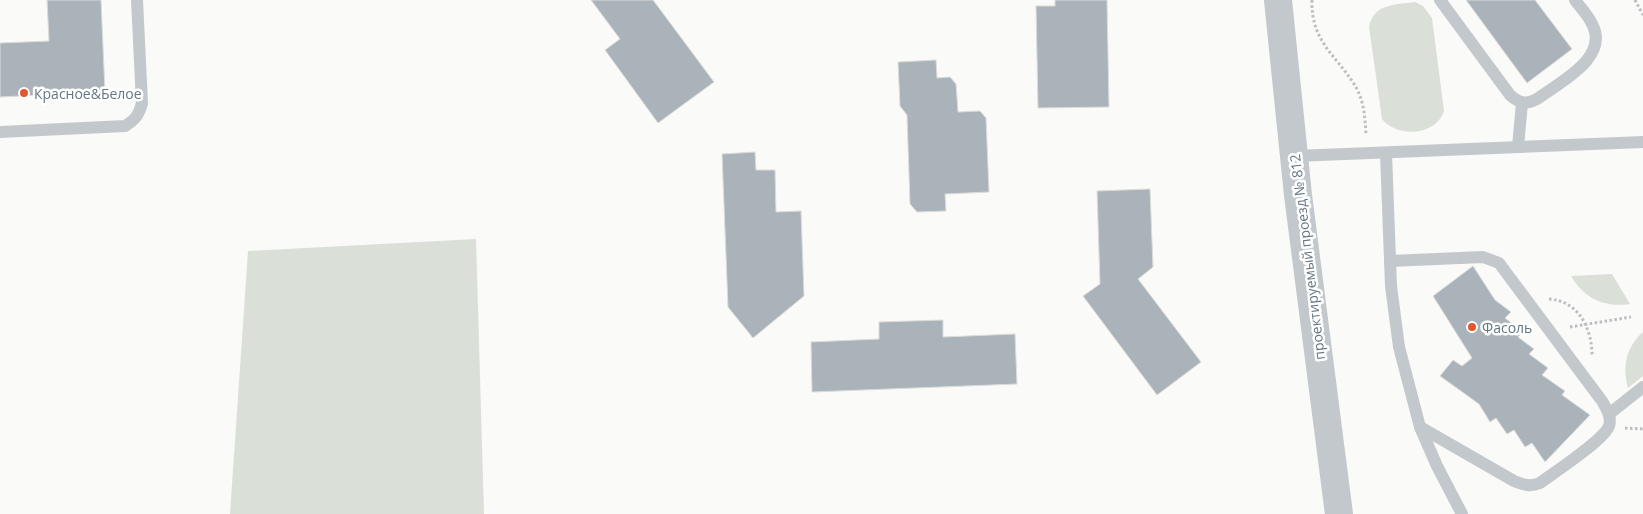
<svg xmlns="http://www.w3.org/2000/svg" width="1643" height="514" font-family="'Open Sans',sans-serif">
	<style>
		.green { fill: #dadfd7 }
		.building { fill: #aab3b9; stroke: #dcdcda }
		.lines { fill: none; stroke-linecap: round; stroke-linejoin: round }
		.path { stroke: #bbbfc2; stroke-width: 3; stroke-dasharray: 2.5 2.5; stroke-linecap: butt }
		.service { stroke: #c3c8cc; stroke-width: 12 }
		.tertiary { stroke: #c3c8cc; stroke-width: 28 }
		.poi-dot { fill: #e4572e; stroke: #fff; stroke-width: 2 }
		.labels { text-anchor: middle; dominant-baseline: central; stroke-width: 5; stroke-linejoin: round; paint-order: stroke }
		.poi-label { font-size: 14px; fill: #657683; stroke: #fff; text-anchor: start }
		.street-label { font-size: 14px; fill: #657683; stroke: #fff }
	</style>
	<rect width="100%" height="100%" fill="#fafaf8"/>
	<!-- green -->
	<g class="green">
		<path d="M1415 2 1423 6 1432 18 1444 111C1436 136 1397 138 1382 119L1369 27C1374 3 1395 5 1415 2Z"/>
		<path d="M476 239 484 514H230L248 251Z"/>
		<path d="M1612 274 1630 304C1604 308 1584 298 1571 276Z"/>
		<path d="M1643 332V376L1628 388C1622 367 1626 347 1643 332Z"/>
	</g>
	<!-- building -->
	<g class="building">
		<path d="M47 0H101L105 92 0 97V43L49 41Z"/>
		<path d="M591 0H653L714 82 658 123 605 50 620 39Z"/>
		<path d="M1055 0H1107L1109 107 1038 108 1036 6H1055Z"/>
		<path d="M1466 0H1535L1572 49 1527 83Z"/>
		<path d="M936 60 937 78 950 77 956 84 958 112 980 111 986 118 989 192 945 194 946 211 917 212 910 204 907 115 900 106 898 62Z"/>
		<path d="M755 152 756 170H775L776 212 801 211 804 296 753 338 728 307 722 154Z"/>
		<path d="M1150 189 1153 267 1138 279 1201 362 1157 395 1083 296 1100 284 1097 191Z"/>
		<path d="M1473 266 1495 300 1511 312 1505 318 1522 332 1518 337 1534 349 1529 354 1548 368 1542 375 1565 391 1562 395 1590 415 1545 462 1532 443 1525 447 1514 430 1507 434 1496 418 1490 422 1479 404 1440 376 1453 360 1462 366 1472 358 1433 296Z"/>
		<path d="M943 320V337L1015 334 1017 384 812 392 811 342 879 339V322Z"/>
	</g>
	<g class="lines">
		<!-- path -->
		<g class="path">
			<path d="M1312 0C1311 41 1334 53 1354 84 1364 99 1365 117 1366 135"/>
			<path d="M1635 0 1643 15"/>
			<path d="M1549 299C1579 301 1592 329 1592 355"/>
			<path d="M1570 327 1631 317"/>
			<path d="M1625 428 1643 429"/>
		</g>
		<!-- service -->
		<g class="service">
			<path d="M1440 0 1510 95C1519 103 1526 105 1537 99 1560 82 1612 57 1591 22 1587 14 1580 7 1575 0"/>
			<path d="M0 132 125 126C135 120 139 115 142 103L137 0"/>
			<path d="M1518 147 1522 103"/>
			<path d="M1386 153 1391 286 1399 347 1420 427 1437 466 1462 514"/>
			<path d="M1295 156 1643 142"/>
			<path d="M1390 261 1483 257 1499 263 1602 401C1606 408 1612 417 1609 426 1604 440 1555 472 1540 483 1530 487 1524 485 1514 481L1420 427"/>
			<path d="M1609 414 1643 387"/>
		</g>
		<!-- tertiary -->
		<path class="tertiary" d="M1278 0 1298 195 1339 514"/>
	</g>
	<!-- markers -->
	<g class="poi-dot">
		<circle cx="24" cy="93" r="5"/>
		<circle cx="1472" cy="327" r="5"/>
	</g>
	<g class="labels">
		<!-- poi labels -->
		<g class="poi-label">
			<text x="34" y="93">Красное&amp;Белое</text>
			<text x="1482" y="327">Фасоль</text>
		</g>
		<!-- street labels -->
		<g class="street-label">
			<text transform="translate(1307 257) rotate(-97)">проектируемый проезд № 812</text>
		</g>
	</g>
</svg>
